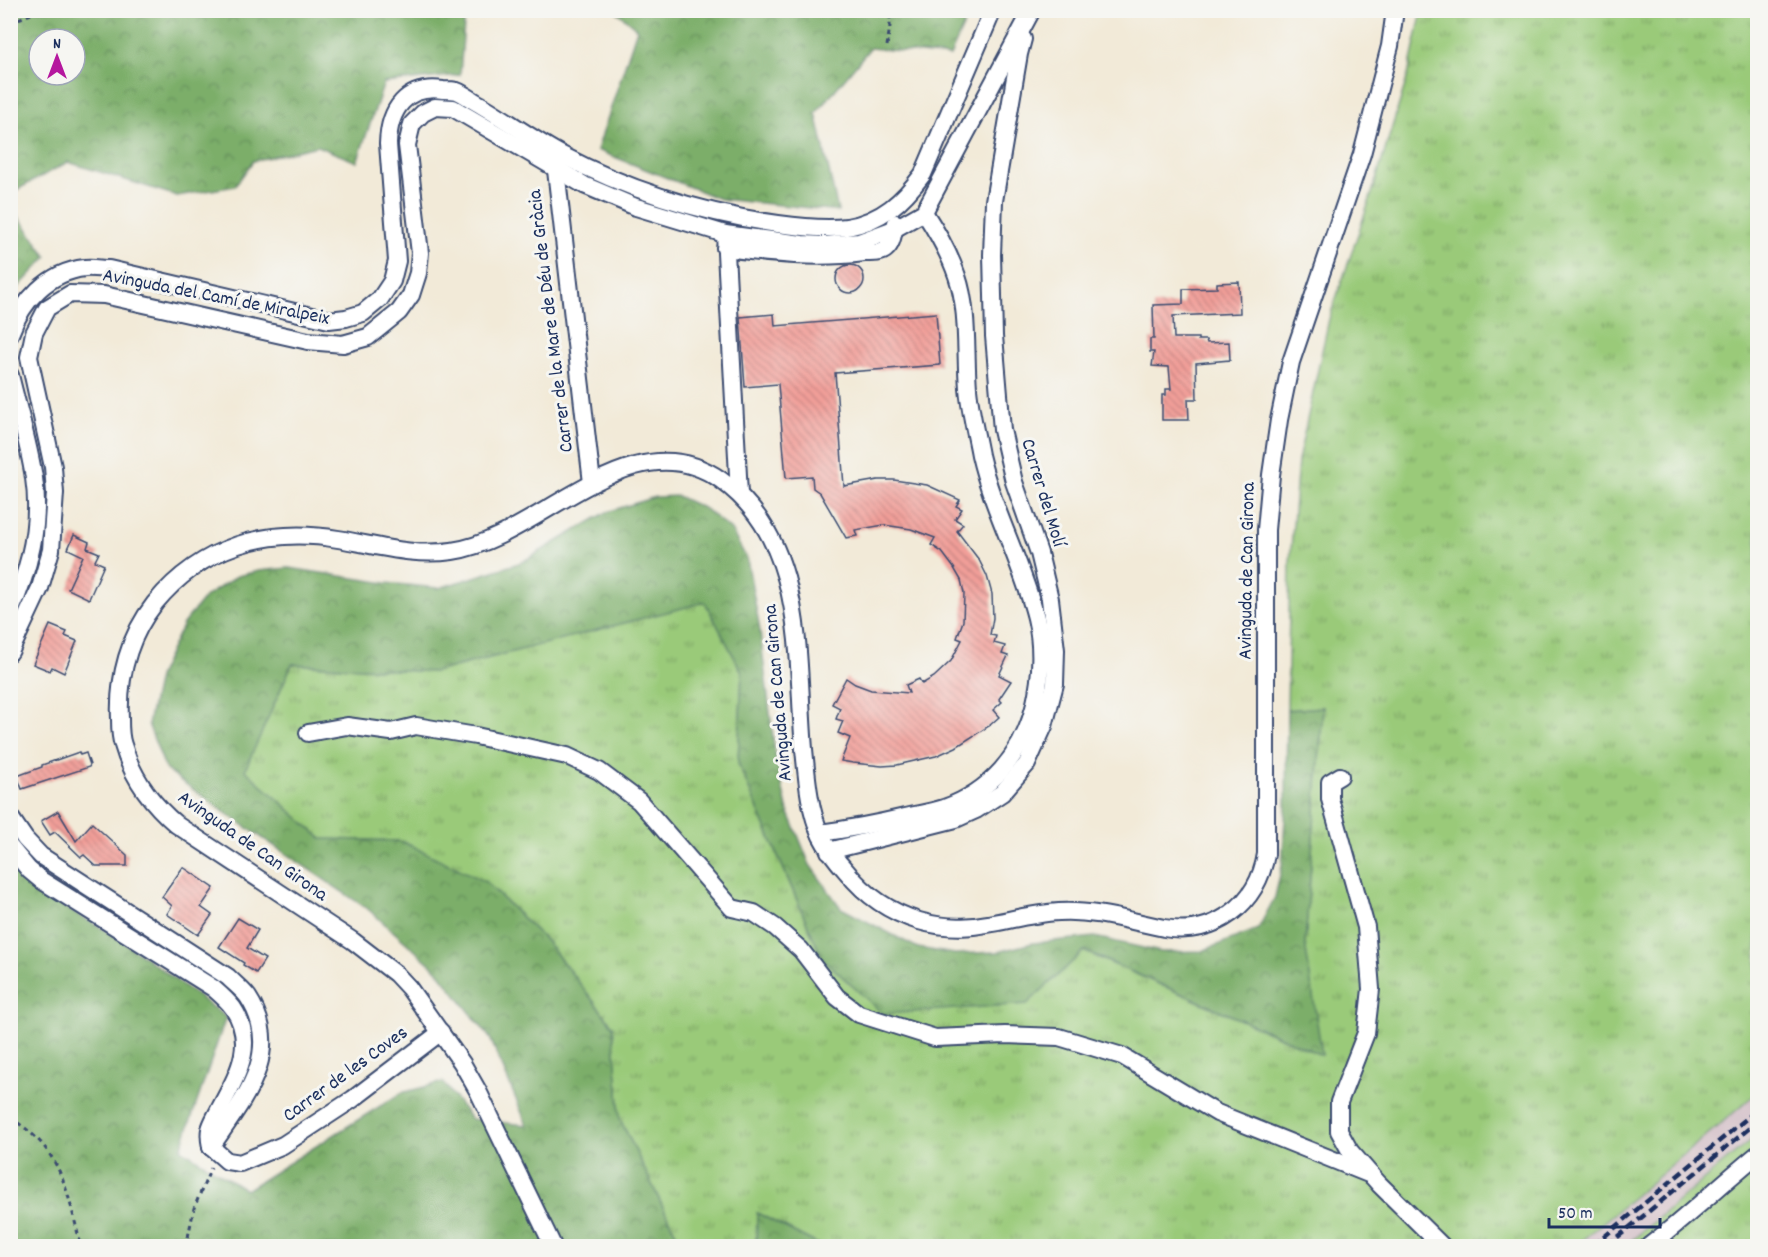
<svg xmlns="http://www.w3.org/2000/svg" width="1768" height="1257" font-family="Dekko,sans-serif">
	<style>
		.industrial { fill: #d2bdc6 }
		.grass { fill: url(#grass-tufts); stroke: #5a7c6c; stroke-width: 1.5 }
		.forest { fill: url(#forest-crowns); stroke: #4b6e64; stroke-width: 1.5; fill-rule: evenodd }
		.building { fill: url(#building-back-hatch) }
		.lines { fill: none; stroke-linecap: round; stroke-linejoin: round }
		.minor-casing { stroke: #3b4b70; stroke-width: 20 }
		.path { stroke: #3b4b70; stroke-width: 3; stroke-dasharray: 4.5 4.5; stroke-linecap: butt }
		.minor { stroke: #fff; stroke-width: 16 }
		.rail { stroke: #1b2f5e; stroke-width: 4.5; stroke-dasharray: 9 4.5; stroke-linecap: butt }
		.labels { text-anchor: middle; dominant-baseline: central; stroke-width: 6; stroke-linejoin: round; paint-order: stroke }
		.street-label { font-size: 20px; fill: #1b2f5e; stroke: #f6f6f2 }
	</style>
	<defs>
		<pattern id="grass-tufts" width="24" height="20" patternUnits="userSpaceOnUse" patternTransform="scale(1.5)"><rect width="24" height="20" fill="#9aca79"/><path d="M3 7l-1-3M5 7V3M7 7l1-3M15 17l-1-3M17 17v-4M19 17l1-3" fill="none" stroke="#7da466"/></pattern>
		<pattern id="forest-crowns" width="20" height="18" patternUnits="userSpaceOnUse" patternTransform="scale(1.5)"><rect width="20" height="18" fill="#7bae69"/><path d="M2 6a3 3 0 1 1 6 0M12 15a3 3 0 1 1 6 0" fill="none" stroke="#648e5a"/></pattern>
		<pattern id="building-back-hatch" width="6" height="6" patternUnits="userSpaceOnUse" patternTransform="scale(1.5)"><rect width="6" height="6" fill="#f29f99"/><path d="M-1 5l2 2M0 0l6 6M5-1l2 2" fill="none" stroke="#c38280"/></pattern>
	</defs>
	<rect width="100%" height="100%" fill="#f6f6f2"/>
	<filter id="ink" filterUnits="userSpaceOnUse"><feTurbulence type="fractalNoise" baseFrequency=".0167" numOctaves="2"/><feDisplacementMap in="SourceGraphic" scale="12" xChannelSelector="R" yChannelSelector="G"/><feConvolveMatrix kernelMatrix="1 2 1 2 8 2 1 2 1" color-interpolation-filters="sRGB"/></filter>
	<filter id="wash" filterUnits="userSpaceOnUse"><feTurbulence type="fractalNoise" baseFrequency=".008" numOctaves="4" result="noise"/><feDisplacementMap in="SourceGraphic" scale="24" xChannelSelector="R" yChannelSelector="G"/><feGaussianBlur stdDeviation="1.35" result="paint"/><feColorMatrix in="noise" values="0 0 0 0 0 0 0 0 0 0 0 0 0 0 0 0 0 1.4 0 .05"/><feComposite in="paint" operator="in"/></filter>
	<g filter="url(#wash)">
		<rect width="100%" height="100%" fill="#f2ead8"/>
		<!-- industrial -->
		<path class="industrial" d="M1757 1093V1135L1625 1246H1575Z"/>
		<!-- grass -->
		<g class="grass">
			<path d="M1422 11H1757V1093L1575 1246H821L757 1213 756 1246H682L620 1119 613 1026 547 942 486 882 401 841 322 839 244 770 292 664 435 672 705 602 742 672 738 763 822 958 1026 1004 1083 951 1321 1055 1305 943 1323 707 1287 710 1290 562 1298 461 1329 319 1372 193 1408 75Z"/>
			<path d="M1757 1135V1246H1625Z"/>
		</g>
		<!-- forest -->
		<g class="forest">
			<path d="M11 10H465V11L460 75 384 83 357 162 317 146 253 161 235 186 177 196 68 162 11 193ZM39 39H75V75H39Z"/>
			<path d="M616 11H970L950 56 870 48 816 113 838 211 720 199 597 150 637 29Z"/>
			<path d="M11 206 47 257 11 295H10Z"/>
			<path d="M677 496 705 509 731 530 747 559 759 624 775 753 787 808 810 865 841 908 918 948 955 954 997 952 1033 943 1095 937 1161 952 1202 951 1258 929 1275 897 1282 866 1286 803 1287 710 1323 707 1305 943 1322 1055 1084 951 1027 1004 883 1014 822 958 738 763 742 672 705 602 435 672 292 664 245 770 322 839 401 841 486 882 547 942 613 1026 620 1119 682 1246H11L10 862C30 894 79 914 110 933 150 959 187 989 226 1017L181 1149 246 1190 401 1093 443 1082 471 1119 527 1125 490 1038 437 970 369 910 227 814 166 770 148 724 158 677 183 624 205 597 237 576 258 571 289 568 386 583 439 588 522 562 607 512 655 497Z"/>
			<path d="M757 1213 821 1246H756Z"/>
		</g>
		<g id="blocks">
			<!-- building -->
			<g class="building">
				<circle cx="850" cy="279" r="14"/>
				<path d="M1239 282 1240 313 1173 316 1174 338H1198V340H1206L1207 343 1229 342 1230 360 1196 363 1197 399H1188L1189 420H1162V395H1166V389H1171L1169 367 1152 366 1154 352H1150V339H1154L1153 305 1183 304V289L1217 288V283Z"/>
				<path d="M936 313 940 365 835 373 844 486 878 480H894L927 485 960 500 956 506 962 509 955 519 963 524 957 531 979 560 987 576 992 594 993 618 990 635 996 636 994 643 1005 646 1002 654 1008 656 999 675 1011 681 999 699 1002 702 993 710 999 717 989 726 956 747 936 756 897 765 882 766 853 763 841 761 850 738 838 733 843 721 836 719 840 708 832 704 846 678 855 684 871 690 909 693 906 685 919 679 922 684 934 677 951 661 962 640 957 638 963 621 964 593 961 580 954 568 942 552 931 545 935 538 911 529 884 525 855 530 857 536 846 538 820 493 813 488 812 476 786 478 778 384 745 387 740 317 774 314 775 326Z"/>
				<path d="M74 535 89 542 87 548 99 553 95 561 104 565 89 599 68 589 83 556 68 549Z"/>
				<path d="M50 625 67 632 65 636 77 641 64 673 52 667 50 671 33 664Z"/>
				<path d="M79 752 80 755 86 753 90 765 89 767 22 789 17 776 42 767V765Z"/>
				<path d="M58 811 76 841 92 823 127 855V866H96L84 855 81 857 55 832 50 835 41 821Z"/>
				<path d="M183 867 214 888 201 907 212 915 198 935 167 914 172 906 162 897Z"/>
				<path d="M238 918 258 930 247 948 265 959 256 973 243 965 244 963 219 947Z"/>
			</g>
		</g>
	</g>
	<g filter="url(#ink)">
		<use href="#blocks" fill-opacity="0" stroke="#3b4b70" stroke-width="1.5"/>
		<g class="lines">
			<defs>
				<g id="minor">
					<path d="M558 164 556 170 592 483"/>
					<path d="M725 234 739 494"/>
					<path d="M725 248C772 254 817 259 864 253 871 253 881 254 886 249 893 243 893 231 896 223"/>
					<path d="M10 334C22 301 48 272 85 268 93 267 101 269 109 269L329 320 346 318 363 313 380 299 392 281 397 261 388 144C389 109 406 85 443 90 447 90 453 90 457 91 465 94 473 101 481 105 508 121 534 140 562 155 630 191 703 213 778 224 800 227 825 230 847 227 882 221 903 201 923 174L993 10"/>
					<path d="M10 375C18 409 29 444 34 478 41 523 29 571 10 612"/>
					<path d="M10 652 40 588 51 550 55 493 53 467 29 357 34 333 47 308 70 294 104 295 308 341 343 344 368 337 399 312 411 295 418 273 420 253 407 145 412 124 423 113 435 107 453 108 584 185 636 207 725 234 802 244 824 245 859 242 894 229 924 212 1032 10"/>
					<path d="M308 733 347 726 391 732 416 726 476 736 567 756 599 771 639 801 732 908 754 913 775 927 801 950 837 997 859 1014 935 1038 1005 1035 1059 1037 1122 1056 1217 1113 1371 1175"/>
					<path d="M1340 776 1330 782V799L1366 927 1371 989 1366 1033 1339 1102V1131L1350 1151 1379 1184 1442 1246"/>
					<path d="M10 817 25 839 41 856 228 977C235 984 243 990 248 997 285 1053 242 1101 211 1147"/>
					<path d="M820 833C849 829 876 824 905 817 918 814 932 812 944 808 990 792 1022 755 1034 708 1041 679 1043 648 1036 618 1022 562 993 511 980 455 976 433 970 411 968 388 965 351 969 311 957 276 949 252 937 232 924 212"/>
					<path d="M10 847 29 870 41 880 213 988C220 994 228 1001 233 1008 257 1044 237 1075 220 1108 211 1126 207 1128 211 1147"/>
					<path d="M829 851 956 819 976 810 1002 793 1027 764 1044 726 1055 684 1056 650 1050 599 1039 553 1014 482 1002 430 994 336 992 255 994 201 1019 54 1023 39"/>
					<path d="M211 1147 227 1161 240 1163 283 1145 353 1099 441 1032"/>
					<path d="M553 1246 478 1091 462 1063 409 988 396 974 353 941 177 825C152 804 132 777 123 745 120 737 120 728 120 719 118 677 129 636 155 603 202 546 267 527 338 539 375 545 414 557 452 551 539 539 631 416 721 480 807 541 796 657 804 749 807 779 809 809 821 836 828 850 837 861 847 872 866 896 890 912 919 921 974 937 1007 915 1059 912 1095 910 1129 921 1164 928 1215 937 1258 904 1266 854V530L1271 475 1279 420 1291 362 1362 154 1390 46 1395 10"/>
					<path d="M1649 1246C1687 1217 1721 1184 1758 1154"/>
				</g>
			</defs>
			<!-- minor casing -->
			<use href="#minor" class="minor-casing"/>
			<!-- path -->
			<g class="path">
				<path d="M10 22 42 10"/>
				<path d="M887 46 890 26V10"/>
				<path d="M10 1118C63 1149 67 1192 81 1246"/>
				<path d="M188 1246 187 1242 194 1208 211 1168"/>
			</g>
			<!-- minor -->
			<use href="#minor" class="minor"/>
			<!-- rail -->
			<g class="rail">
				<path d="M1593 1246 1758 1109"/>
				<path d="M1607 1246 1758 1121"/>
			</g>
		</g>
	</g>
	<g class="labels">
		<!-- street labels -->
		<g class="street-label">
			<text transform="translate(216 298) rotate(11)">Avinguda del Camí de Miralpeix</text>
			<text transform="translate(552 321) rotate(-97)">Carrer de la Mare de Déu de Gràcia</text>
			<text transform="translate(1042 493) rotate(73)">Carrer del Molí</text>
			<text transform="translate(1248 571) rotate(-89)">Avinguda de Can Girona</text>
			<text transform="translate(779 693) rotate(-95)">Avinguda de Can Girona</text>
			<text transform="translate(252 847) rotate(35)">Avinguda de Can Girona</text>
			<text transform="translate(346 1075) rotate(-36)">Carrer de les Coves</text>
		</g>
	</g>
	<!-- margin -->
	<rect width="1768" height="1257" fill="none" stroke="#f6f6f2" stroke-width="36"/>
	<!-- north arrow -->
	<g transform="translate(57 57)"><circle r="28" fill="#f6f6f2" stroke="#9ea6b7" stroke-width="1.5"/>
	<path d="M0-4.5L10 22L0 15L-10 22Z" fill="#b5179e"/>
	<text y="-9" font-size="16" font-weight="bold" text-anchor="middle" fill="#1b2f5e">N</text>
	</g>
	<!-- scale -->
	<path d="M1549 1218v9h111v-9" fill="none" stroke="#1b2f5e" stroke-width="3"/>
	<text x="1558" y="1218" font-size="18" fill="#1b2f5e" stroke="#f6f6f2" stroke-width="4.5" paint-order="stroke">50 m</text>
</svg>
